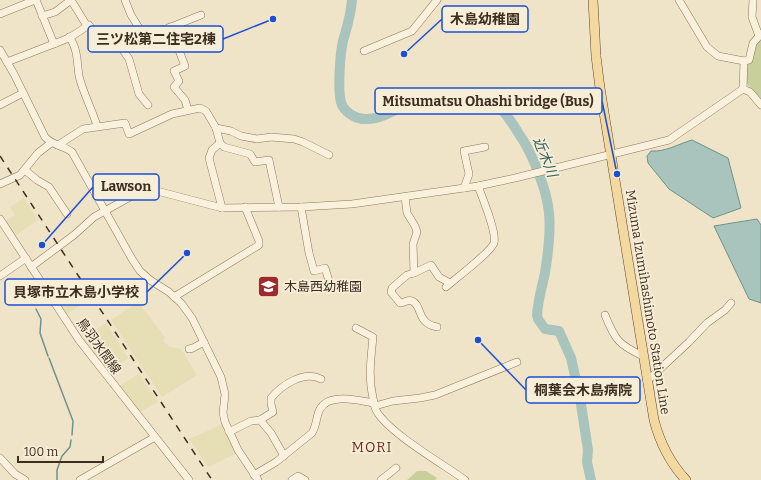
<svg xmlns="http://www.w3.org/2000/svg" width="761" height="480" font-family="Bitter,'Noto Sans JP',serif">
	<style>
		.farmland { fill: #e6deb5 }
		.green { fill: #c9cf9b }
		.water { fill: #a9c4bc; stroke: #6f938a }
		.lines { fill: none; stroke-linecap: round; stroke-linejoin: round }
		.stream { stroke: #6f938a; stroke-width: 1.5 }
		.river { stroke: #a9c4bc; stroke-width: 10 }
		.minor-casing { stroke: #8d765c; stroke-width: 8 }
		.major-casing { stroke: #5b4430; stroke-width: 10 }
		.minor { stroke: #faf1dc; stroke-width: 7 }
		.major { stroke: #f3d9a0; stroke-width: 9 }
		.rail { stroke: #3d2e20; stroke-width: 1.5; stroke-dasharray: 7 7; stroke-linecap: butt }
		.labels { text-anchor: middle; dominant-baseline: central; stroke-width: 3.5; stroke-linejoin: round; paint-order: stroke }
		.poi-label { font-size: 13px; fill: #3d2e20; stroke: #f7eed8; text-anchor: start }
		.street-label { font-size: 13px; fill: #3d2e20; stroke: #f7eed8 }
		.water-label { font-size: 14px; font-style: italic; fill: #2f5d5a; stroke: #f7eed8 }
		.neighbourhood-label { font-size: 14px; letter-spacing: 1px; fill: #6b2e1e; stroke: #f7eed8 }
		.leader { fill: none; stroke: #1d4ed8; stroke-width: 1.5 }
		.callout-dot { fill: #1d4ed8; stroke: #f7eed8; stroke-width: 1.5 }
		.callout { fill: #f7eed8; stroke: #1d4ed8; stroke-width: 1.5 }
		.callout-label { font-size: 14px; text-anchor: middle; font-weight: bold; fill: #3d2e20 }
	</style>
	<rect width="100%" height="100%" fill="#f0e4c8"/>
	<!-- farmland -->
	<g class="farmland">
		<path d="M24 198 38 220 15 236 5 221 15 215 10 207Z"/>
		<path d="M78 282 89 299 66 315 54 298Z"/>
		<path d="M138 302 165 337 164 342 170 347 181 349 197 375 162 397 111 320Z"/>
		<path d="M106 323 128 358 117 366 113 358 107 362 104 367 83 338Z"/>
		<path d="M139 374 158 402 140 412 119 386Z"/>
		<path d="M223 424 237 453 208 467 189 439Z"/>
	</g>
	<!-- green -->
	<g class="green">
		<path d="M761 34V99L747 84 744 61Z"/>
		<path d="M417 471H426L437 478 435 480H407Z"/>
	</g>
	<!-- water -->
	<g class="water">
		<path d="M692 140 728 158 741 208 713 218 669 189 648 163 647 156 651 151C666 152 678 144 692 140Z"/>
		<path d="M757 219 761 225V303L749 299 714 226Z"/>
	</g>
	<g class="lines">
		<!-- stream -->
		<g class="stream">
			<path d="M36 309 41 319 40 333 48 356"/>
			<path d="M49 358 73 421 72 435"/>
			<path d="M57 480V470L62 456 70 447 71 440"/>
		</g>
		<!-- river -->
		<path class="river" d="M352 0C351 15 347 27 343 41 340 54 337 94 342 105 346 113 357 120 367 119 381 119 394 110 406 105 425 98 469 90 487 98 501 105 511 121 519 134 532 152 547 190 549 213 551 232 548 254 545 273 542 287 538 300 537 315L538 319 545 329 559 331 571 358 580 398 588 450 587 462 591 480"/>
		<defs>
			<g id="minor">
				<path d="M36 0 54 44"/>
				<path d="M71 0 87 26"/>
				<path d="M125 0 131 15 141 31"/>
				<path d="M679 0 707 47 718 56 744 61 749 60 753 43 761 34"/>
				<path d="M753 0 752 17 759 36"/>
				<path d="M0 14 35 0"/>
				<path d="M42 16 55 12 71 0"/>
				<path d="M170 27 185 66 174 71 179 81 174 87 185 100 188 110"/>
				<path d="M69 37C78 48 77 63 79 76 83 93 92 109 97 126"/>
				<path d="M119 44 129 59 139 94 148 105"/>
				<path d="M0 50 14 74 45 137C53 146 63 145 72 152L132 259 140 271 150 280 169 292 181 303 192 318 221 377 225 394 223 413 225 422 238 450 258 480"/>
				<path d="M364 51 412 31 437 0"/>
				<path d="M7 62 69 38 89 25C109 54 106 55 133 31H154L166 29 201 15"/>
				<path d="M743 89 744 61"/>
				<path d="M743 89 750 92 761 105"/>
				<path d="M0 105 23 93"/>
				<path d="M216 128 231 131 241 136 257 139 271 137 294 139 303 142 329 155"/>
				<path d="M220 143 212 150 209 158 222 208"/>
				<path d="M58 145 83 129 125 123 129 134 172 114 200 108 206 111 216 128 220 143 224 147 250 154 255 162 269 160 279 207"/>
				<path d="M25 170 37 180 49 187 67 214"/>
				<path d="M0 184 20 175 38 153 51 143"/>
				<path d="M464 188 469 174 464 151 485 147"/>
				<path d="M405 197 407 213 415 226 417 232 413 244 414 273"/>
				<path d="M301 207 309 253 314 271 325 268 331 287"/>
				<path d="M0 219 79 340 189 480"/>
				<path d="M31 267 74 235 94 217 139 192 157 191 222 208 301 207 352 204 478 186 515 178 669 140 743 89"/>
				<path d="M0 276 26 258"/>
				<path d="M446 287C455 279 491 252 494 243 497 232 482 197 478 186"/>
				<path d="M174 297 259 245V241L245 207"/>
				<path d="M605 315C615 340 619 345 643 356"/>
				<path d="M437 327C416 323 423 306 412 301 408 299 404 303 400 303L391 292 392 288 407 275 414 273 431 265 439 277 450 283"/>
				<path d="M356 328 373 337C371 358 368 377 373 398 374 401 374 406 376 410 387 432 443 464 465 480"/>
				<path d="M189 349 193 348 204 342"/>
				<path d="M647 381 689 342 707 323 725 310 731 303"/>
				<path d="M375 406 393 401 420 398 435 395 517 362"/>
				<path d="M260 420 273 412 271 404V398C282 385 304 370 321 379"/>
				<path d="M229 432 251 421 260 420 271 433 284 456"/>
				<path d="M0 458 15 474 25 480"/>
				<path d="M254 475 276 462 312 433C317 425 316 416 320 409 329 392 360 401 374 403"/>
				<path d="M80 480 155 437"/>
				<path d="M292 480 298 476 305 480"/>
				<path d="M381 480 396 468"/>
			</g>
			<path id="major" d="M593 0 596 56 600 88 654 420C660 443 670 463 686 480"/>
		</defs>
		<!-- minor casing -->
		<use href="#minor" class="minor-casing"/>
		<!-- major casing -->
		<use href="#major" class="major-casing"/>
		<!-- minor -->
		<use href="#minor" class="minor"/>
		<!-- major -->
		<use href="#major" class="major"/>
		<!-- rail -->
		<path class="rail" d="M0 156 212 480"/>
	</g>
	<!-- icons -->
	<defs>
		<symbol id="school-square" viewBox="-11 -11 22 22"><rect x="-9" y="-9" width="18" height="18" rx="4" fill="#9e2a2b" stroke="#f7eed8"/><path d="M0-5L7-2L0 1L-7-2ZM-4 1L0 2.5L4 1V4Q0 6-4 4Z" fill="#fff"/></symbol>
	</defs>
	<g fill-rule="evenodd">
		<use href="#school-square" x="256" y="274" width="25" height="25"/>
	</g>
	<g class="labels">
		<!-- poi labels -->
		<g class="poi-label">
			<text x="284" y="286">木島西幼稚園</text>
		</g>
		<!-- street labels -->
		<g class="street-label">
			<text transform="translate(648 302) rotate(81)">Mizuma Izumihashimoto Station Line</text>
			<text transform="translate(99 346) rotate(54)">鳥羽水間線</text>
		</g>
		<!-- water labels -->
		<g class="water-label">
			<text transform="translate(545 157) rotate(68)">近木川</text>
		</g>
		<!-- neighbourhood labels -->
		<g class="neighbourhood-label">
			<text x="372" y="447">MORI</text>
		</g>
	</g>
	<!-- callouts -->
	<path class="leader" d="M404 54L442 19M273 19L223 39M617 174L602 101M42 245L93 187M187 253L147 292M478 340L526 390"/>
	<g class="callout-dot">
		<circle cx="404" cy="54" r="4"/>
		<circle cx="273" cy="19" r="4"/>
		<circle cx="617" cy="174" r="4"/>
		<circle cx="42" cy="245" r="4"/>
		<circle cx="187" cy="253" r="4"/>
		<circle cx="478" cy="340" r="4"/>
	</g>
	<g class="callout">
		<rect x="442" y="6" width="86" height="26" rx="4"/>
		<rect x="88" y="26" width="135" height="26" rx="4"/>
		<rect x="375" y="88" width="227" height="26" rx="4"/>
		<rect x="93" y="174" width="66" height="26" rx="4"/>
		<rect x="5" y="279" width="142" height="26" rx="4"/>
		<rect x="526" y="377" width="114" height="26" rx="4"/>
	</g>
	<g class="callout-label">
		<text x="485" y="24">木島幼稚園</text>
		<text x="156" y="44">三ツ松第二住宅2棟</text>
		<text x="488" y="106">Mitsumatsu Ohashi bridge (Bus)</text>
		<text x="126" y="191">Lawson</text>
		<text x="76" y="297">貝塚市立木島小学校</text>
		<text x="583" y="395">桐葉会木島病院</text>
	</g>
	<!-- scale -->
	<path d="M18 456v6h85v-6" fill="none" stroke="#3d2e20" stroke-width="2"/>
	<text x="24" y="456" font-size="12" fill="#3d2e20" stroke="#f7eed8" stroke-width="3" paint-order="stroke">100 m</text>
</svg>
